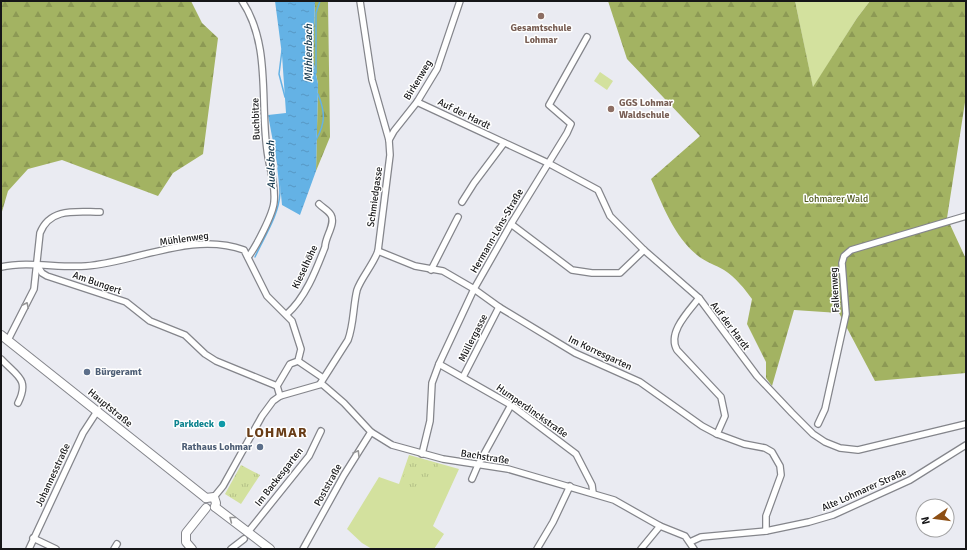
<svg xmlns="http://www.w3.org/2000/svg" width="967" height="550" font-family="Signika,sans-serif">
	<style>
		.grass { fill: #d3e19e }
		.forest { fill: url(#forest-firs) }
		.park { fill: url(#park-tufts) }
		.water { fill: url(#water-ripples) }
		.lines { fill: none; stroke-linecap: round; stroke-linejoin: round }
		.stream { stroke: #64b2e5; stroke-width: 1.5 }
		.street-casing { stroke: #84858b; stroke-width: 8 }
		.secondary-casing { stroke: #84858b; stroke-width: 10 }
		.street { stroke: #fff; stroke-width: 5.5 }
		.secondary { stroke: #fff; stroke-width: 8 }
		.oneway { stroke: #969697 }
		.education-dot { fill: #8d6e63; stroke: #fff; stroke-width: 1.5 }
		.service-dot { fill: #5c6f8a; stroke: #fff; stroke-width: 1.5 }
		.culture-dot { fill: #0f9aa8; stroke: #fff; stroke-width: 1.5 }
		.labels { text-anchor: middle; dominant-baseline: central; stroke-width: 3; stroke-linejoin: round; paint-order: stroke }
		.education-label { font-size: 10px; font-weight: bold; fill: #785e54; stroke: #fff }
		.street-label { font-size: 10px; fill: #161618; stroke: #fff }
		.park-label { font-size: 10px; fill: #505a1f; stroke: #fff }
		.service-label { font-size: 10px; font-weight: bold; fill: #4e5e75; stroke: #fff; text-anchor: start }
		.culture-label { font-size: 10px; font-weight: bold; fill: #0d838f; stroke: #fff; text-anchor: end }
		.water-label { font-size: 11px; font-style: italic; fill: #113449; stroke: #fff }
		.district-label { font-size: 14px; font-weight: bold; letter-spacing: 1px; fill: #683c16; stroke: #fff }
	</style>
	<defs>
		<pattern id="forest-firs" width="22" height="20" patternUnits="userSpaceOnUse"><rect width="22" height="20" fill="#a3b362"/><path d="M5 1l3.5 6h-7zM16 11l3.5 6h-7z" fill="#8c9954"/></pattern>
		<pattern id="park-tufts" width="24" height="20" patternUnits="userSpaceOnUse"><rect width="24" height="20" fill="#d3e19e"/><path d="M3 7l-1-3M5 7V3M7 7l1-3M15 17l-1-3M17 17v-4M19 17l1-3" fill="none" stroke="#b4c087"/></pattern>
		<pattern id="water-ripples" width="26" height="14" patternUnits="userSpaceOnUse"><rect width="26" height="14" fill="#64b2e5"/><path d="M2 4q2-2 4 0t4 0M15 11q2-2 4 0t4 0" fill="none" stroke="#5698c4"/></pattern>
	</defs>
	<rect width="100%" height="100%" fill="#eaebf2"/>
	<!-- grass -->
	<g class="grass">
		<path d="M795 1H870L857 18 813 88Z"/>
		<path d="M600 72 613 81 607 90 594 81Z"/>
		<path d="M409 455 459 469 433 526 444 534 434 549H372L362 543 347 529 379 477 399 484Z"/>
	</g>
	<!-- forest -->
	<g class="forest">
		<path d="M1 1H191L202 23 218 38 203 154 173 173 158 196 62 160 28 169 8 191 1 215Z"/>
		<path d="M315 1H328L330 137 316 171 318 84 313 59Z"/>
		<path d="M608 1H795L813 87 857 18 870 1H966V96L947 218 966 259V373L875 381 839 313 794 310 772 386 766 378V362L747 324 752 299C744 288 736 278 724 270 716 265 705 262 697 255 674 236 663 206 651 179L700 136 627 59Z"/>
	</g>
	<!-- park -->
	<g class="park">
		<path d="M411 456 439 464 426 491 416 486 413 491 400 485Z"/>
		<path d="M241 465 260 475 241 504 225 494Z"/>
	</g>
	<!-- water -->
	<path class="water" d="M275 1H315L313 59 318 84 316 171 300 215 282 205 279 174 268 115 286 113 282 55Z"/>
	<g class="lines">
		<!-- stream -->
		<g class="stream">
			<path d="M282 50 279 74 285 97"/>
			<path d="M316 73V13L320 1"/>
			<path d="M316 140C326 122 325 112 318 94"/>
			<path d="M255 257C264 237 279 215 280 193 280 185 279 176 278 168"/>
		</g>
		<defs>
			<g id="street">
				<path d="M242 1C271 44 260 102 267 150 269 168 276 184 274 202 273 214 256 247 248 257"/>
				<path d="M417 102 548 163 598 190 610 216 644 250 699 298 757 376 792 413 813 434 825 442 840 448 858 450 966 424"/>
				<path d="M389 140 394 131 417 102 437 69 460 1"/>
				<path d="M462 202 474 183 504 143"/>
				<path d="M511 224 572 270 592 273H620L644 250"/>
				<path d="M378 251 415 266 443 271 474 289 499 307 575 353 640 382 702 426 717 434 744 444 765 448 772 452 780 466 781 475 766 516V531"/>
				<path d="M37 265 42 273 47 276 126 302 150 321 185 335 205 354 216 361 277 386"/>
				<path d="M1 267C28 261 58 268 86 266 138 262 192 231 244 250L267 296 292 321 301 349 298 361 290 364 277 386 280 396"/>
				<path d="M431 270 458 217"/>
				<path d="M699 298C688 312 667 333 677 350L721 397 725 416 717 434"/>
				<path d="M287 314C306 297 316 270 325 247 325 237 336 224 331 215 328 210 323 208 319 204"/>
				<path d="M8 340 34 289 40 233C50 207 77 212 100 212"/>
				<path d="M1 359C17 376 30 379 18 403"/>
				<path d="M298 361 323 378"/>
				<path d="M439 364 511 405 576 454 592 485 593 493"/>
				<path d="M463 377 499 307"/>
				<path d="M320 384 348 340C354 324 353 306 357 290 361 278 373 265 378 251L390 155 389 140 372 80 360 1"/>
				<path d="M818 424 825 409 846 314 842 263 844 256 851 250 966 216"/>
				<path d="M422 454 430 421 432 383 439 364 474 289 511 224 567 133 571 124 549 105 587 37"/>
				<path d="M472 479 478 465 511 405"/>
				<path d="M214 497 223 486 262 416 273 401 280 396 322 384 344 403 371 432 392 445 443 459 508 469 614 500 660 526 685 536 694 549"/>
				<path d="M248 532 309 456 321 431"/>
				<path d="M33 538 56 549"/>
				<path d="M690 542 701 537 766 531 809 522 833 515 910 480 966 445"/>
				<path d="M29 549 83 433 98 410"/>
				<path d="M114 549 117 544"/>
				<path d="M231 549 244 539"/>
				<path d="M303 549 344 475 371 432"/>
				<path d="M537 549 553 522 570 486"/>
				<path d="M641 549 660 526"/>
			</g>
			<g id="secondary">
				<path d="M1 335 206 498"/>
				<path d="M206 498 214 497 216 503 215 507"/>
				<path d="M215 507 270 549"/>
				<path d="M192 549 186 542V533L206 508"/>
			</g>
		</defs>
		<!-- street casing -->
		<use href="#street" class="street-casing"/>
		<!-- secondary casing -->
		<use href="#secondary" class="secondary-casing"/>
		<!-- street -->
		<use href="#street" class="street"/>
		<!-- secondary -->
		<use href="#secondary" class="secondary"/>
	</g>
	<!-- one-way arrows -->
	<defs><path id="oneway-chevron" d="M-2-3.5L2.5 0L-2 3.5" fill="none" stroke-width="1.6" stroke-linecap="round" stroke-linejoin="round"/></defs>
	<g class="oneway">
		<use href="#oneway-chevron" transform="translate(26 305) rotate(-64)"/>
		<use href="#oneway-chevron" transform="translate(357 453) rotate(-59)"/>
		<use href="#oneway-chevron" transform="translate(232 519) rotate(-142)"/>
	</g>
	<!-- markers -->
	<g class="education-dot">
		<circle cx="541" cy="16" r="4"/>
		<circle cx="611" cy="109" r="4"/>
	</g>
	<g class="service-dot">
		<circle cx="87" cy="372" r="4"/>
		<circle cx="260" cy="447" r="4"/>
	</g>
	<circle class="culture-dot" cx="222" cy="424" r="4"/>
	<g class="labels">
		<!-- education labels -->
		<g class="education-label">
			<text x="541" y="28">Gesamtschule<tspan x="541" dy="12">Lohmar</tspan></text>
			<text x="619" y="103" text-anchor="start">GGS Lohmar<tspan x="619" dy="12">Waldschule</tspan></text>
		</g>
		<!-- street labels -->
		<g class="street-label">
			<text transform="translate(418 80) rotate(-59)">Birkenweg</text>
			<text transform="translate(464 114) rotate(26)">Auf der Hardt</text>
			<text transform="translate(256 119) rotate(-92)">Buchbitze</text>
			<text transform="translate(375 197) rotate(-82)">Schmiedgasse</text>
			<text transform="translate(497 231) rotate(-60)">Hermann-Löns-Straße</text>
			<text transform="translate(184 239) rotate(-8)">Mühlenweg</text>
			<text transform="translate(305 267) rotate(-65)">Kieselhöhe</text>
			<text transform="translate(97 283) rotate(19)">Am Bungert</text>
			<text transform="translate(835 290) rotate(-93)">Falkenweg</text>
			<text transform="translate(730 326) rotate(53)">Auf der Hardt</text>
			<text transform="translate(473 338) rotate(-63)">Müllergasse</text>
			<text transform="translate(600 353) rotate(25)">Im Korresgarten</text>
			<text transform="translate(110 408) rotate(39)">Hauptstraße</text>
			<text transform="translate(532 411) rotate(35)">Humperdinckstraße</text>
			<text transform="translate(485 457) rotate(9)">Bachstraße</text>
			<text transform="translate(53 475) rotate(-65)">Johannesstraße</text>
			<text transform="translate(279 477) rotate(-52)">Im Backesgarten</text>
			<text transform="translate(328 485) rotate(-61)">Poststraße</text>
			<text transform="translate(864 490) rotate(-24)">Alte Lohmarer Straße</text>
		</g>
		<!-- park labels -->
		<g class="park-label">
			<text x="836" y="199">Lohmarer Wald</text>
		</g>
		<!-- service labels -->
		<g class="service-label">
			<text x="95" y="372">Bürgeramt</text>
			<text x="252" y="447" text-anchor="end">Rathaus Lohmar</text>
		</g>
		<!-- culture labels -->
		<g class="culture-label">
			<text x="214" y="424">Parkdeck</text>
		</g>
		<!-- water labels -->
		<g class="water-label">
			<text transform="translate(308 53) rotate(-90)">Mühlenbach</text>
			<text transform="translate(271 165) rotate(-91)">Auelsbach</text>
		</g>
		<!-- district labels -->
		<g class="district-label">
			<text x="277" y="432">LOHMAR</text>
		</g>
	</g>
	<!-- border -->
	<rect width="967" height="550" fill="none" stroke="#161618" stroke-width="4"/>
	<!-- north arrow -->
	<g transform="translate(935 518) rotate(256)"><circle r="19" fill="#ffffff" stroke="#a2a2a3"/>
	<path d="M0-3L7 15L0 10L-7 15Z" fill="#8d4f14"/>
	<text y="-6" font-size="11" font-weight="bold" text-anchor="middle" fill="#161618">N</text>
	</g>
</svg>
